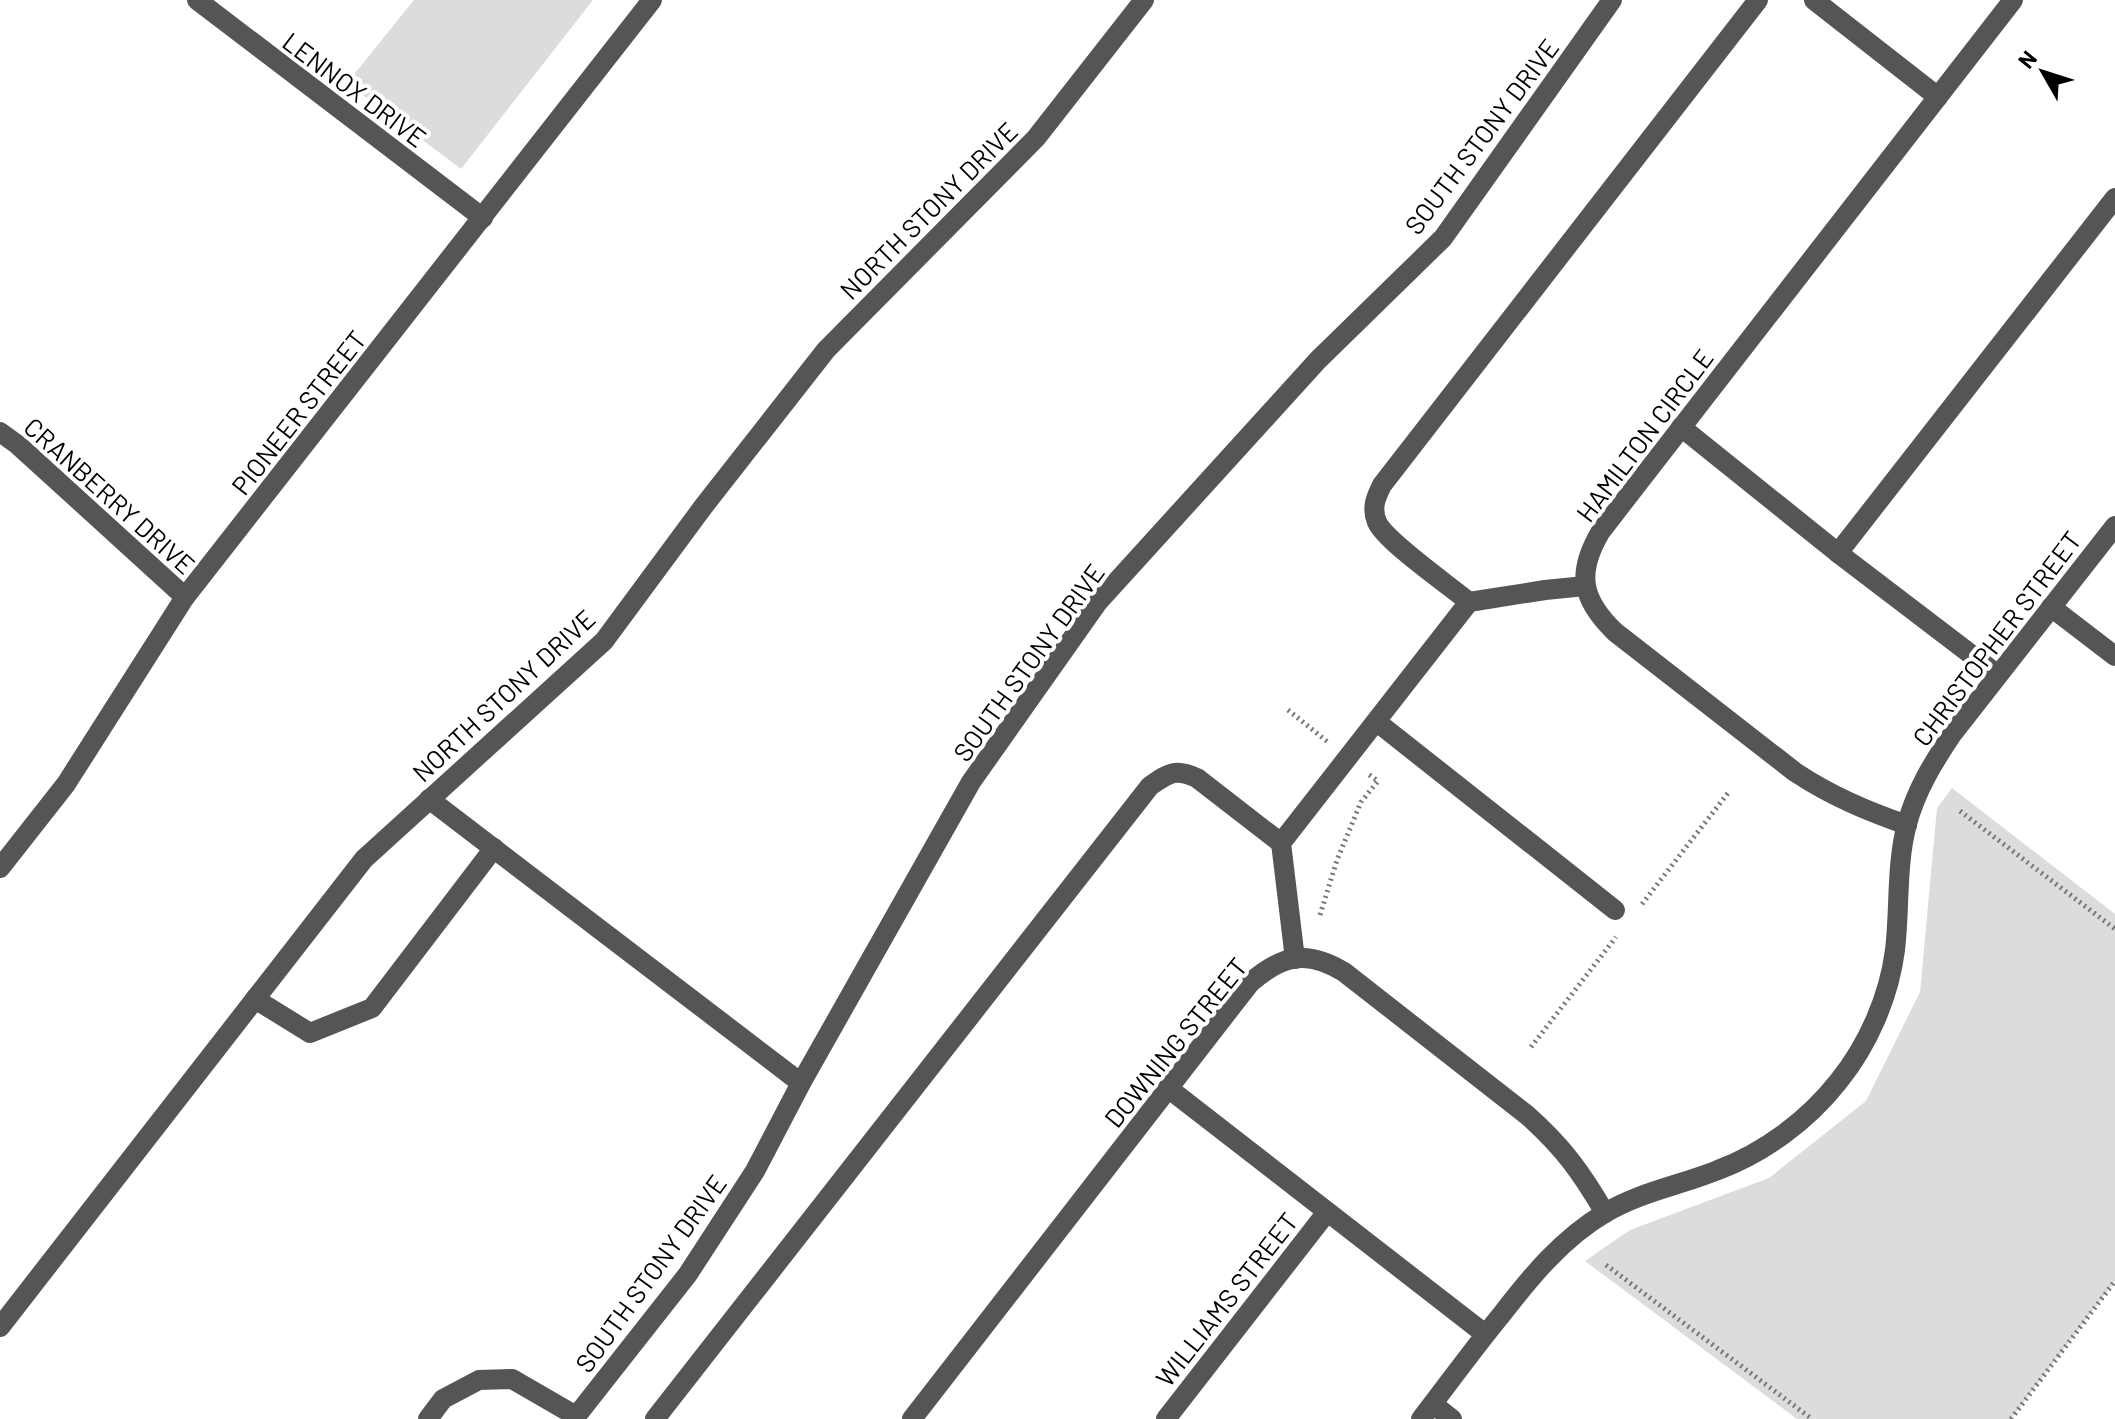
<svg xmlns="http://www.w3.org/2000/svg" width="2115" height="1419" font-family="Barlow,sans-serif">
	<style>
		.green { fill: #dcdcdc }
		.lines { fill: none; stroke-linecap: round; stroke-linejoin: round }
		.path { stroke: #777; stroke-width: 5; stroke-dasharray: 2 4; stroke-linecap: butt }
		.minor { stroke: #555; stroke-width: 20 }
		.labels { text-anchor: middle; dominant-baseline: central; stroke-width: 8; stroke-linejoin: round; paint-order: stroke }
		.street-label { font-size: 26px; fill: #000; stroke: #fff }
	</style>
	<rect width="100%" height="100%" fill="#fff"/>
	<!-- green -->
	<g class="green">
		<path d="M414 0H593L461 169 347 83Z"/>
		<path d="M1952 788 2115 914V1281L2011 1419H1797L1585 1261 1630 1230 1769 1178 1866 1101 1920 992 1937 808Z"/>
	</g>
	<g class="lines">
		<!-- path -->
		<g class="path">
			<path d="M1288 710 1329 743"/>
			<path d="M1960 811 2115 929"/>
			<path d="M1642 904 1728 793"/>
			<path d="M1320 915 1337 860 1361 802 1378 781 1368 774"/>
			<path d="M1531 1047 1616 937"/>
			<path d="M1606 1265 1812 1419"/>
			<path d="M2011 1419 2115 1281"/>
		</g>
		<!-- minor -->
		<g class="minor">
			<path d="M197 0 483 218"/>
			<path d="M1814 0 1938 97"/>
			<path d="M1681 427 1838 553 1998 675"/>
			<path d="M0 432 18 445 185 597"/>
			<path d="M1838 553 2115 198"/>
			<path d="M1469 602C1450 586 1385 541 1377 522 1371 508 1376 497 1382 485L1758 0"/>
			<path d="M2051 607 2115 656"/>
			<path d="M1377 722 1615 910"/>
			<path d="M429 799 801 1083"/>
			<path d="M1907 825C1867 811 1831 796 1795 772L1615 632C1581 599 1576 573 1601 531L2013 0"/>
			<path d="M0 868 66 784 185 597 652 0"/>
			<path d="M1295 959 1281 843 1469 602 1545 590 1585 586"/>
			<path d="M255 999 310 1033 372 1008 494 848"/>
			<path d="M1168 1088 1485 1334"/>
			<path d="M0 1327 364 859 604 641 703 507 826 350 1036 138 1144 0"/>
			<path d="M1433 1404 1452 1419"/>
			<path d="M428 1419 443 1399 479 1380 512 1379 576 1416"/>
			<path d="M574 1419 688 1274 755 1171 801 1083 971 782 1098 602 1318 360 1443 238 1612 0"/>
			<path d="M655 1419 1150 786C1169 773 1175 768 1197 778L1281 843"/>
			<path d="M912 1419 1250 983C1282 955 1307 949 1344 972L1527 1115C1563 1147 1581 1172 1605 1213"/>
			<path d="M1166 1419 1327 1212"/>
			<path d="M1421 1419C1448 1384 1474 1348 1502 1314 1532 1275 1563 1238 1605 1213 1640 1192 1681 1185 1718 1170 1764 1153 1808 1120 1838 1082 1868 1045 1889 997 1895 950 1900 908 1896 865 1907 824 1916 790 1934 761 1953 733L2115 526"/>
		</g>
	</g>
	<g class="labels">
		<!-- street labels -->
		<g class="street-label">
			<text transform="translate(355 89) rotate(37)">LENNOX DRIVE</text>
			<text transform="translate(1481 136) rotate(-53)">SOUTH STONY DRIVE</text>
			<text transform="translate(928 210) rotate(-45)">NORTH STONY DRIVE</text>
			<text transform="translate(298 412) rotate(-52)">PIONEER STREET</text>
			<text transform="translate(1644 435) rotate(-53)">HAMILTON CIRCLE</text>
			<text transform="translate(110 495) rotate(42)">CRANBERRY DRIVE</text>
			<text transform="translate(1996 638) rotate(-53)">CHRISTOPHER STREET</text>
			<text transform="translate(1028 662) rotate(-54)">SOUTH STONY DRIVE</text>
			<text transform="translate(503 695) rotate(-43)">NORTH STONY DRIVE</text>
			<text transform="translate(1175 1042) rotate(-51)">DOWNING STREET</text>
			<text transform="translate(650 1273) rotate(-54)">SOUTH STONY DRIVE</text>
			<text transform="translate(1226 1299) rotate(-52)">WILLIAMS STREET</text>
		</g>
	</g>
	<!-- north arrow -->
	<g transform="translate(2043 72) rotate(309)" stroke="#ffffff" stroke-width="6" paint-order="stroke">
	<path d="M0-6L14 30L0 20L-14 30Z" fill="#000000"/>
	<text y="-12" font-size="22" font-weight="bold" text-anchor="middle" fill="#000000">N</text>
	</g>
</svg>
